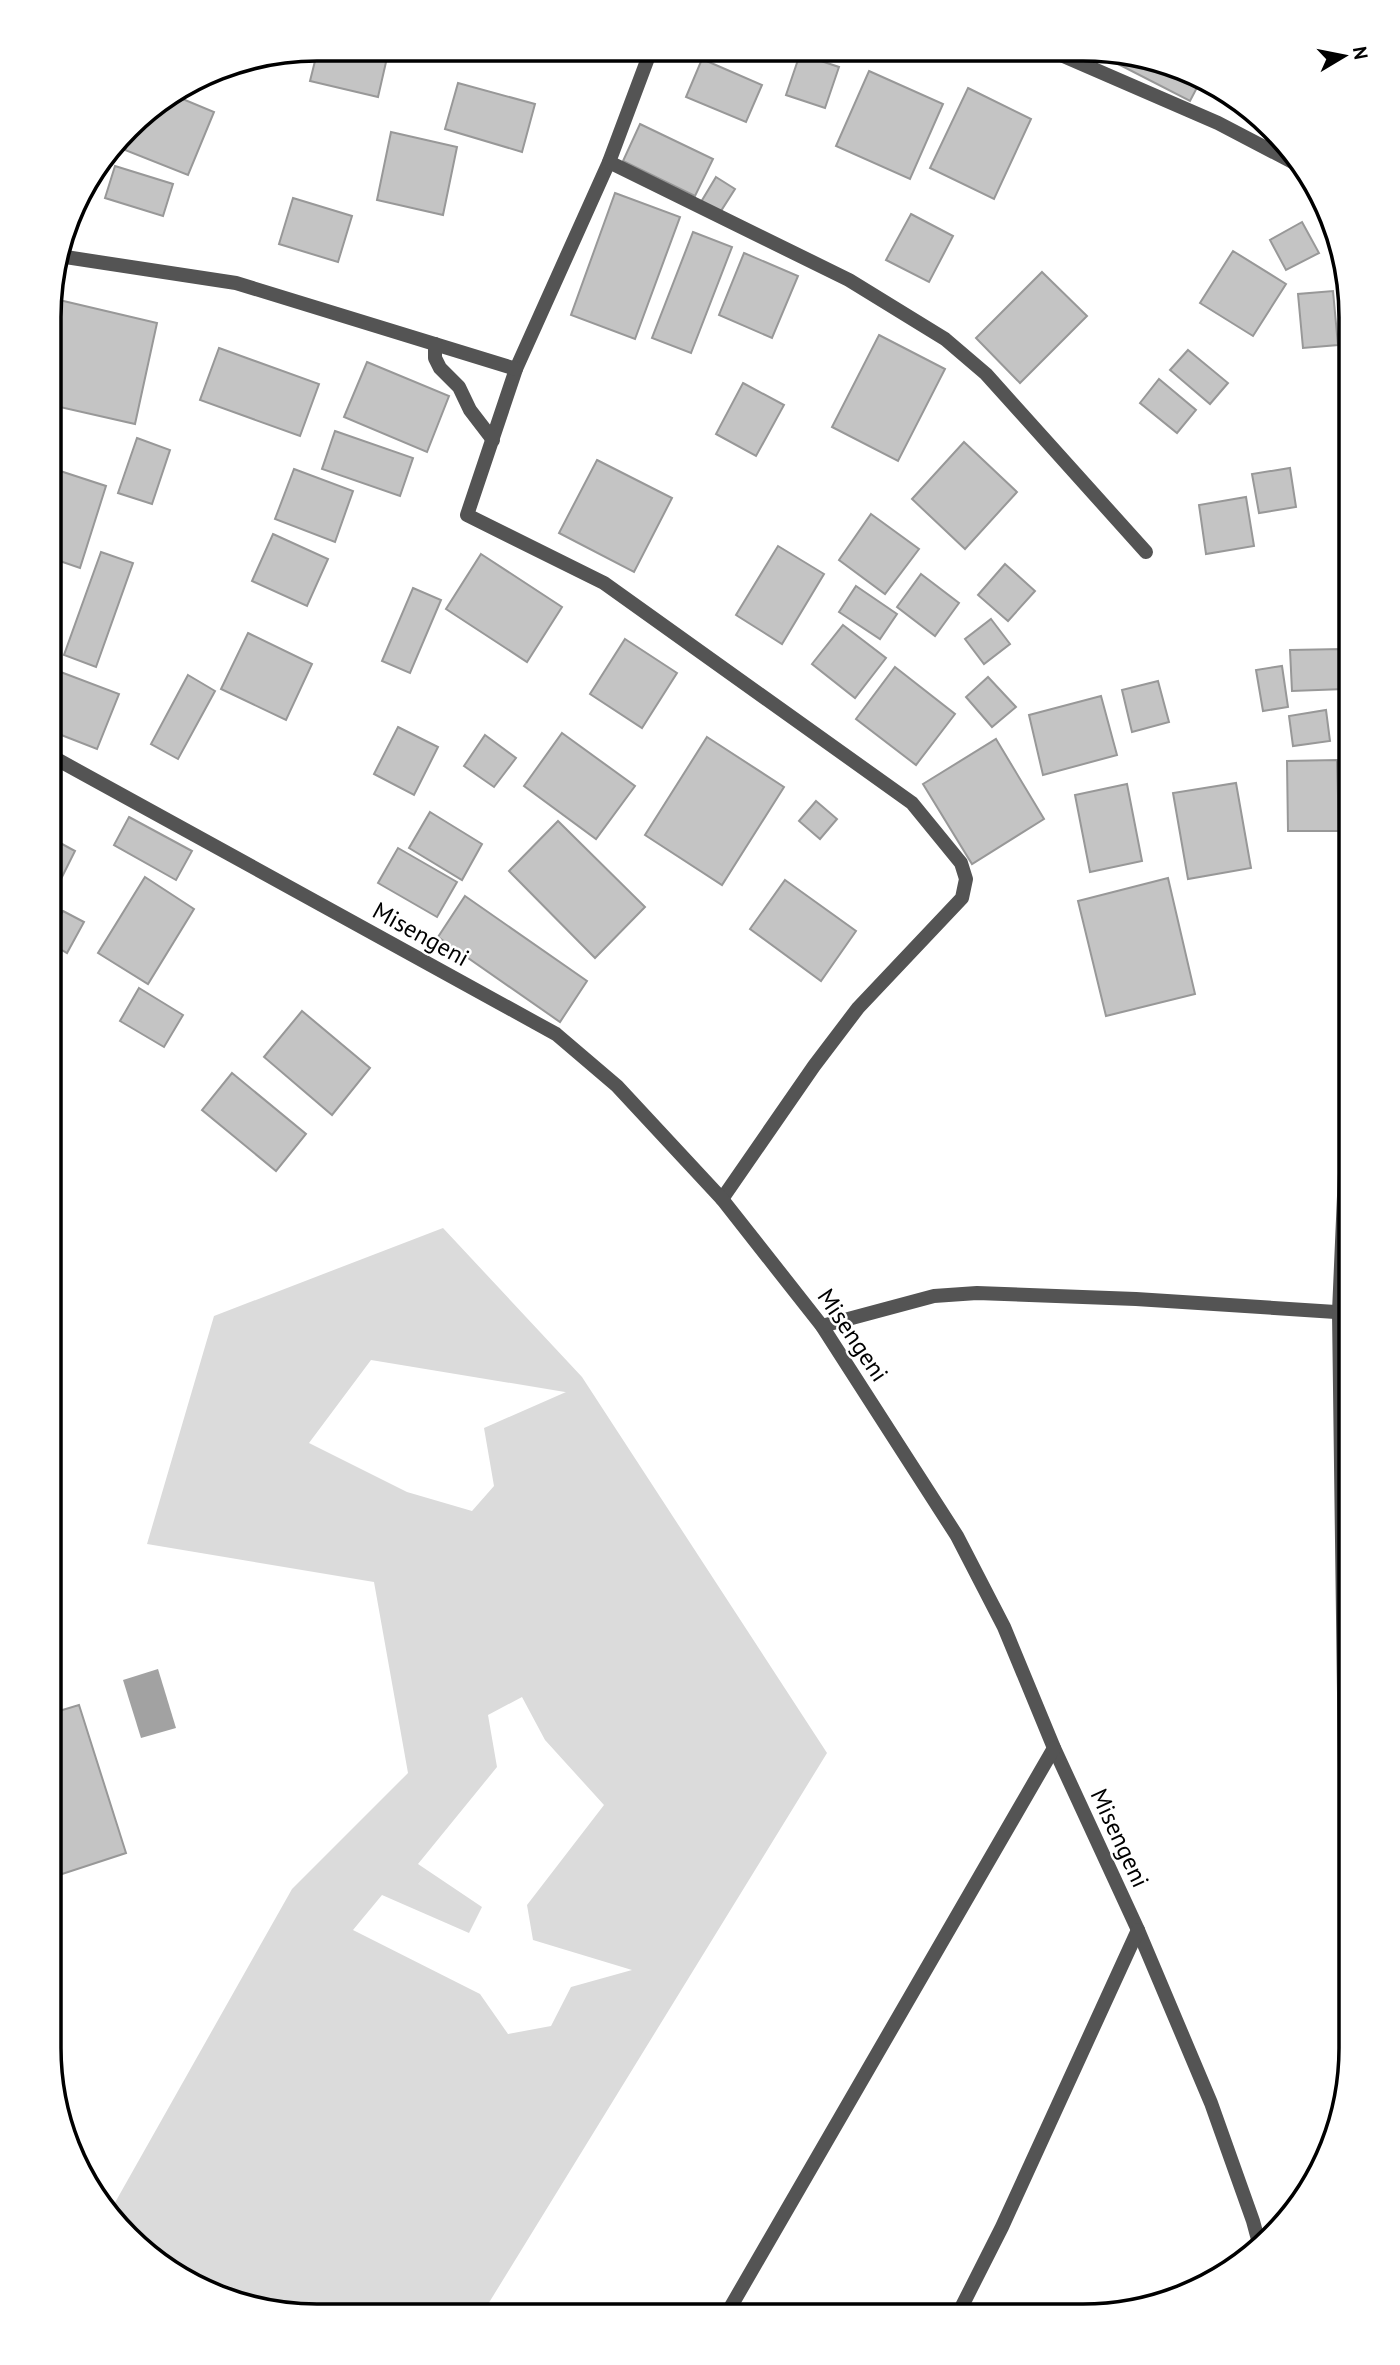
<svg xmlns="http://www.w3.org/2000/svg" width="1400" height="2365" font-family="'PT Sans',sans-serif">
	<style>
		.green { fill: #dbdbdb; fill-rule: evenodd }
		.water { fill: #a2a2a2 }
		.building { fill: #c4c4c4; stroke: #989898; stroke-width: 2 }
		.lines { fill: none; stroke-linecap: round; stroke-linejoin: round }
		.street { stroke: #545454; stroke-width: 14 }
		.labels { text-anchor: middle; dominant-baseline: central; stroke-width: 5; stroke-linejoin: round; paint-order: stroke }
		.street-label { font-size: 24px; fill: #000; stroke: #fff }
		.rim { fill: none; stroke: #000; stroke-width: 3.5 }
	</style>
	<rect width="100%" height="100%" fill="#fff"/>
	<!-- green -->
	<path class="green" d="M443 1228 582 1377 827 1753 482 2314H282L214 2295 153 2260 108 2215 292 1889 408 1773 374 1582 147 1544 214 1316ZM371 1360 565 1392H566L484 1428 494 1486 472 1511 407 1492 309 1443ZM522 1697 545 1740 604 1805 527 1905 533 1940 632 1970 571 1987 551 2026 508 2034 480 1994 353 1930 382 1895 469 1933 482 1907 418 1864 497 1767 488 1715Z"/>
	<!-- water -->
	<path class="water" d="M158 1669 176 1728 141 1738 123 1680Z"/>
	<!-- building -->
	<g class="building">
		<path d="M318 49H389L378 97 310 81Z"/>
		<path d="M1124 53 1186 70 1202 78 1190 101 1118 64Z"/>
		<path d="M800 54 839 67 825 108 786 95Z"/>
		<path d="M702 59 762 85 746 122 686 97Z"/>
		<path d="M869 71 943 104 910 179 836 146Z"/>
		<path d="M458 83 535 104 522 152 445 129Z"/>
		<path d="M968 88 1031 119 994 199 930 168Z"/>
		<path d="M173 95 214 112 188 175 125 150 140 116Z"/>
		<path d="M640 124 713 159 695 196 623 161Z"/>
		<path d="M391 132 457 147 443 215 377 200Z"/>
		<path d="M115 166 173 184 163 216 105 198Z"/>
		<path d="M716 177 735 189 719 214 701 202Z"/>
		<path d="M615 193 680 217 635 339 571 315Z"/>
		<path d="M293 198 352 216 338 262 279 244Z"/>
		<path d="M911 214 953 236 929 282 886 260Z"/>
		<path d="M1302 222 1319 253 1286 270 1270 240Z"/>
		<path d="M693 232 732 247 691 353 652 338Z"/>
		<path d="M1233 251 1286 284 1253 336 1200 303Z"/>
		<path d="M744 253 798 276 772 338 719 315Z"/>
		<path d="M1042 272 1087 316 1020 383 976 338Z"/>
		<path d="M1333 291 1338 345 1303 348 1298 294Z"/>
		<path d="M55 299 157 323 135 424 51 405V314Z"/>
		<path d="M879 335 945 369 898 461 832 427Z"/>
		<path d="M219 348 319 384 300 436 200 400Z"/>
		<path d="M1188 350 1228 383 1210 404 1170 370Z"/>
		<path d="M367 362 449 396 427 452 344 417Z"/>
		<path d="M1159 379 1196 410 1177 433 1140 403Z"/>
		<path d="M743 383 784 405 756 456 716 434Z"/>
		<path d="M335 431 413 458 400 496 322 469Z"/>
		<path d="M137 438 170 450 152 504 118 493Z"/>
		<path d="M964 442 1017 492 965 549 912 499Z"/>
		<path d="M597 460 672 498 634 572 559 533Z"/>
		<path d="M51 468 106 486 80 568 51 558Z"/>
		<path d="M1290 468 1296 507 1259 513 1252 474Z"/>
		<path d="M294 469 353 491 335 542 275 519Z"/>
		<path d="M1246 497 1254 546 1206 554 1199 505Z"/>
		<path d="M871 514 919 549 885 594 839 560Z"/>
		<path d="M273 534 328 559 307 606 252 581Z"/>
		<path d="M778 546 824 574 782 644 736 615Z"/>
		<path d="M101 552 133 563 96 667 64 655Z"/>
		<path d="M481 554 562 607 527 662 446 609Z"/>
		<path d="M1005 564 1035 591 1008 621 978 595Z"/>
		<path d="M921 574 959 603 935 636 897 607Z"/>
		<path d="M856 586 897 614 880 639 839 612Z"/>
		<path d="M413 588 441 600 410 673 382 661Z"/>
		<path d="M991 619 1010 644 984 664 965 639Z"/>
		<path d="M843 625 886 658 855 698 812 664Z"/>
		<path d="M248 633 312 664 286 720 221 689Z"/>
		<path d="M625 639 677 673 642 728 590 694Z"/>
		<path d="M1342 649 1344 689 1292 691 1290 650Z"/>
		<path d="M1282 666 1288 707 1263 711 1256 670Z"/>
		<path d="M895 667 955 714 916 765 856 719Z"/>
		<path d="M58 671 119 694 97 749 51 731V689Z"/>
		<path d="M188 675 215 691 178 759 151 744Z"/>
		<path d="M988 677 1016 707 992 727 966 697Z"/>
		<path d="M1158 681 1169 722 1132 732 1122 690Z"/>
		<path d="M1101 696 1117 755 1043 775 1029 715Z"/>
		<path d="M1326 710 1330 741 1293 746 1289 716Z"/>
		<path d="M398 727 438 747 414 795 374 774Z"/>
		<path d="M562 733 635 786 596 839 524 786Z"/>
		<path d="M485 735 516 758 494 787 464 766Z"/>
		<path d="M707 737 784 787 722 885 645 835Z"/>
		<path d="M996 739 1044 819 972 864 923 784Z"/>
		<path d="M1337 760 1339 831H1288L1287 761Z"/>
		<path d="M1236 783 1251 868 1188 879 1173 793Z"/>
		<path d="M1127 784 1142 861 1090 872 1075 795Z"/>
		<path d="M816 801 837 819 820 839 799 821Z"/>
		<path d="M430 812 482 844 462 880 409 848Z"/>
		<path d="M129 817 192 851 176 880 114 845Z"/>
		<path d="M558 821 645 907 595 958 509 871Z"/>
		<path d="M51 838 75 851 50 901Z"/>
		<path d="M398 848 457 882 437 917 378 883Z"/>
		<path d="M145 877 194 909 148 984 98 953Z"/>
		<path d="M1168 878 1195 994 1106 1016 1078 901Z"/>
		<path d="M785 880 856 931 821 981 750 929Z"/>
		<path d="M465 896 587 981 560 1022 438 937Z"/>
		<path d="M63 911 84 922 67 953 50 943V935Z"/>
		<path d="M139 988 183 1015 164 1047 120 1021Z"/>
		<path d="M302 1011 370 1068 332 1115 264 1057Z"/>
		<path d="M232 1073 306 1134 276 1171 202 1110Z"/>
		<path d="M79 1705 126 1853 53 1877 49 1864V1714Z"/>
	</g>
	<g class="lines">
		<!-- street -->
		<g class="street">
			<path d="M651 50 609 162 516 369 467 515 604 583 912 803 961 863 966 879 962 898 858 1008 814 1066 722 1199"/>
			<path d="M1052 51 1218 123 1304 168"/>
			<path d="M609 162 849 280 945 339 986 374 1146 552"/>
			<path d="M59 256 236 283 516 369"/>
			<path d="M435 344V358L440 368 459 387 470 410 493 440"/>
			<path d="M51 756 556 1034 617 1086 722 1199 822 1326 957 1536 1004 1627 1054 1748 1138 1930 1211 2103 1253 2221 1260 2247"/>
			<path d="M822 1326 934 1296 977 1293 1136 1299 1351 1313"/>
			<path d="M1349 2074 1339 1312 1351 1034"/>
			<path d="M726 2315 1054 1748"/>
			<path d="M957 2316 1002 2227 1138 1930"/>
		</g>
	</g>
	<g class="labels">
		<!-- street labels -->
		<g class="street-label">
			<text transform="translate(421 934) rotate(29)">Misengeni</text>
			<text transform="translate(853 1335) rotate(56)">Misengeni</text>
			<text transform="translate(1120 1838) rotate(65)">Misengeni</text>
		</g>
	</g>
	<!-- crop -->
	<path d="M0 0H1400V2365H0ZM317 61H1083A256 256 0 0 1 1339 317V2048A256 256 0 0 1 1083 2304H317A256 256 0 0 1 61 2048V317A256 256 0 0 1 317 61Z" fill="#fff" fill-rule="evenodd"/>
	<path class="rim" d="M317 61H1083A256 256 0 0 1 1339 317V2048A256 256 0 0 1 1083 2304H317A256 256 0 0 1 61 2048V317A256 256 0 0 1 317 61Z"/>
	<!-- north arrow -->
	<g transform="translate(1344 56) rotate(80)" stroke="#ffffff" stroke-width="5" paint-order="stroke">
	<path d="M0-5L12 26L0 18L-12 26Z" fill="#000000"/>
	<text y="-10" font-size="19" font-weight="bold" text-anchor="middle" fill="#000000">N</text>
	</g>
</svg>
